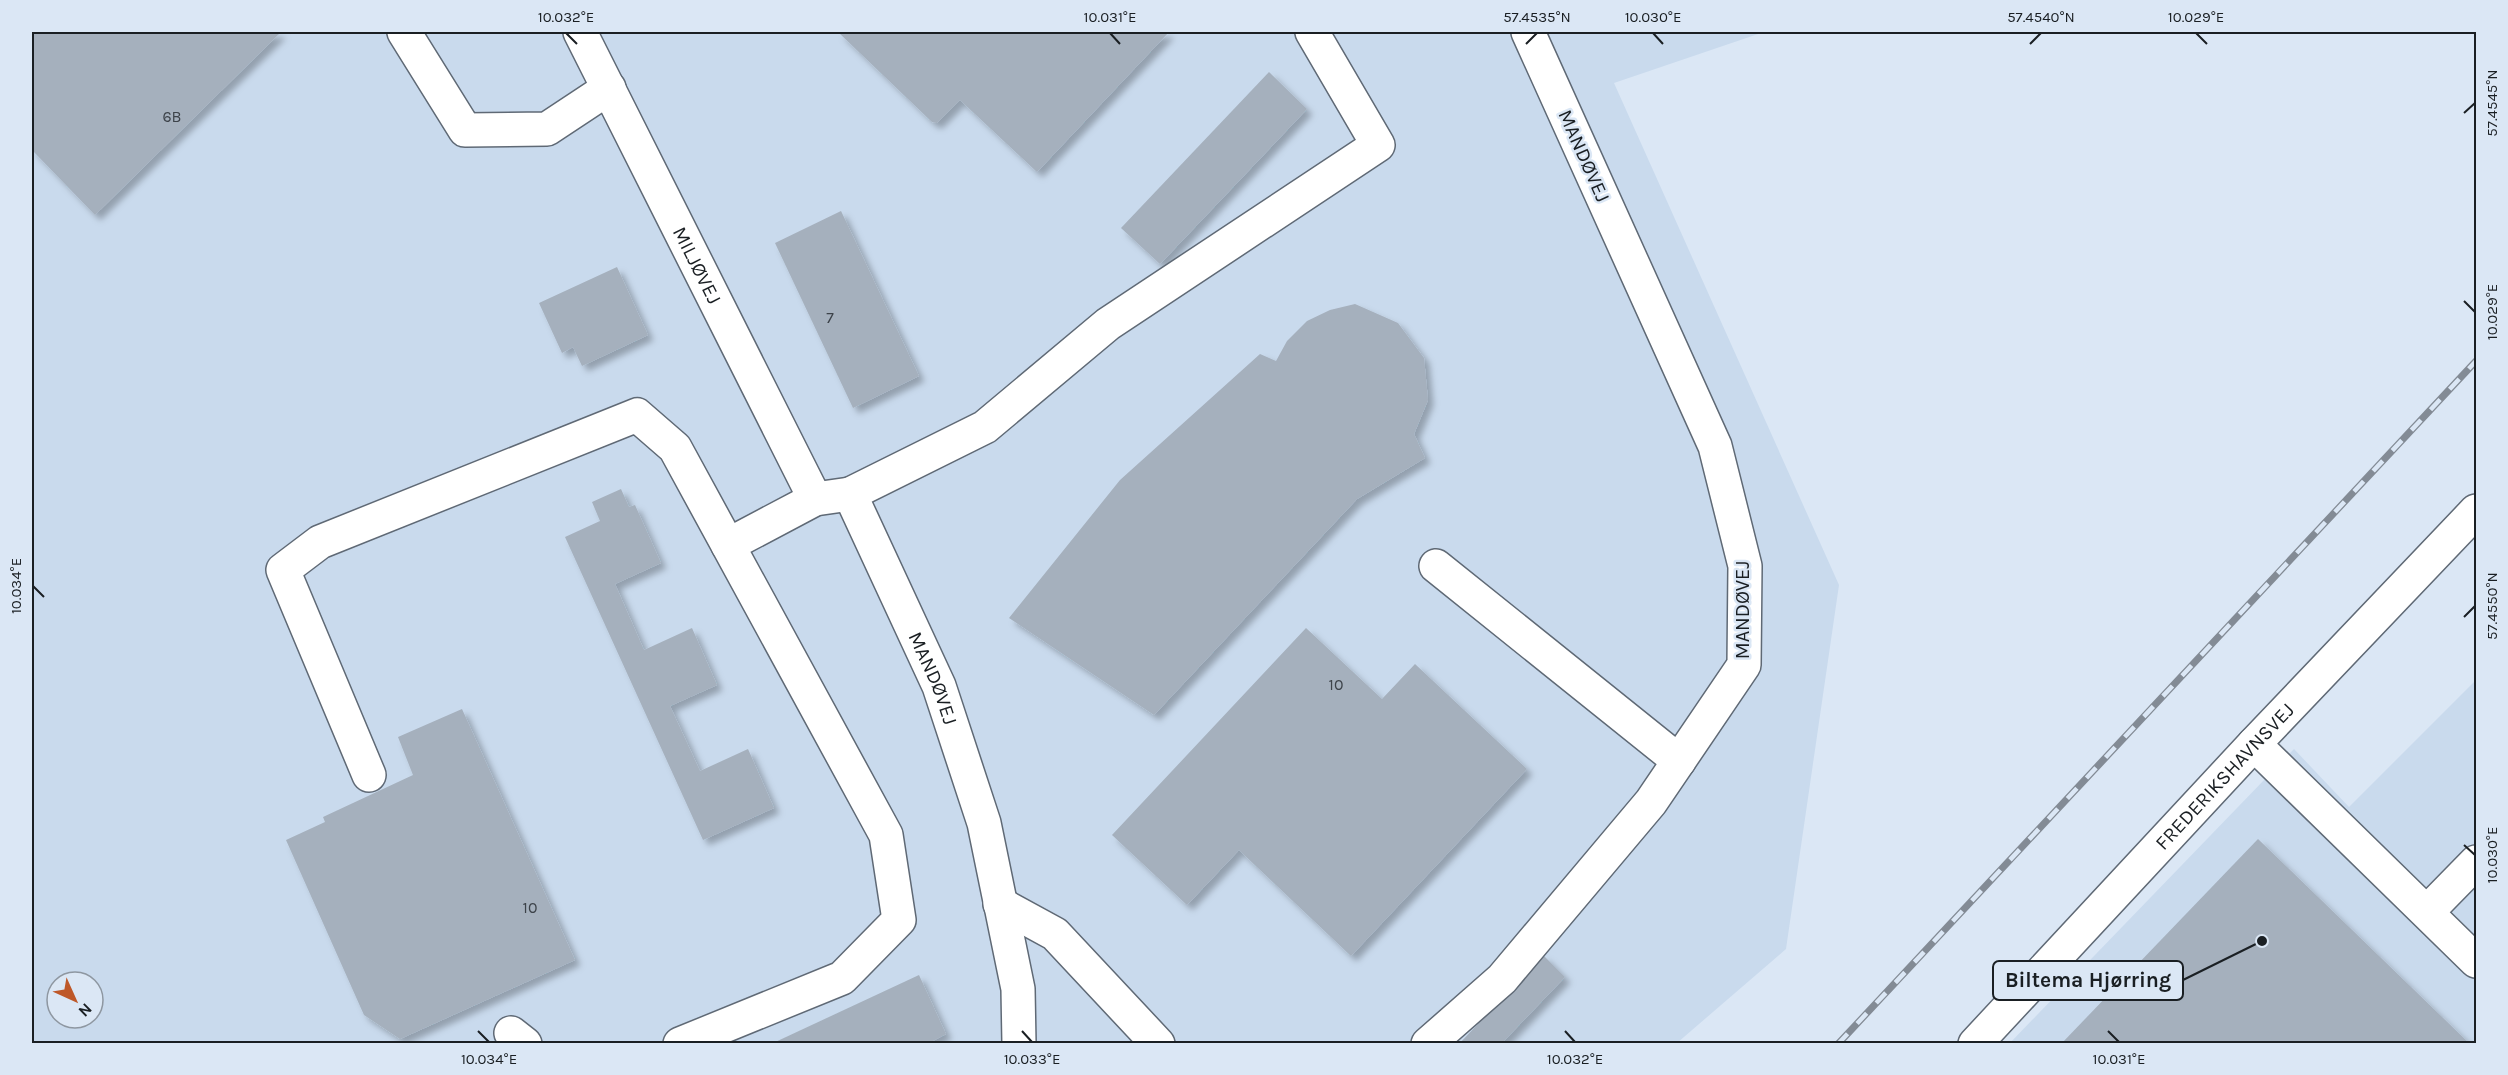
<svg xmlns="http://www.w3.org/2000/svg" width="2508" height="1075" font-family="Karla,sans-serif">
	<style>
		.built { fill: #c9daed; fill-rule: evenodd }
		.building { fill: #a5b0bd; filter: url(#shadow) }
		.lines { fill: none; stroke-linecap: round; stroke-linejoin: round }
		.minor-casing { stroke: #5f6975; stroke-width: 36 }
		.minor { stroke: #fff; stroke-width: 33 }
		.rail-casing { stroke: #838b95; stroke-width: 7 }
		.rail { stroke: #dbe7f5; stroke-width: 4.5; stroke-dasharray: 14; stroke-linecap: butt }
		.ticks { fill: none; stroke: #1a1f23; stroke-width: 2 }
		.labels { text-anchor: middle; dominant-baseline: central; stroke-width: 5; stroke-linejoin: round; paint-order: stroke }
		.number-label { font-size: 16px; fill: #3d434a }
		.street-label { font-size: 20px; fill: #1a1f23; stroke: #dbe7f5 }
		.leader { fill: none; stroke: #1a1f23; stroke-width: 2 }
		.callout-dot { fill: #1a1f23; stroke: #dbe7f5; stroke-width: 2 }
		.callout { fill: #dbe7f5; stroke: #1a1f23; stroke-width: 2 }
		.callout-label { font-size: 21px; text-anchor: middle; font-weight: bold; fill: #1a1f23 }
		.neatline { fill: none; stroke: #1a1f23; stroke-width: 2 }
		.ticks-label { font-size: 15px; text-anchor: middle; fill: #1a1f23 }
	</style>
	<defs>
		<filter id="shadow"><feDropShadow dx="5.5" dy="5.5" stdDeviation="3" flood-color="#0004"/></filter>
	</defs>
	<rect width="100%" height="100%" fill="#dbe7f5"/>
	<!-- built -->
	<g class="built">
		<path d="M32 32H1764L1614 83 1839 585 1786 949 1677 1043H32ZM57 982H93V1018H57Z"/>
		<path d="M2476 680V1043L2009 1044 2294 749 2349 807Z"/>
	</g>
	<!-- building -->
	<g class="building">
		<path d="M32 32H279L280 33 95 215 32 150Z"/>
		<path d="M838 32H1169L1037 172 960 100 937 123 932 122Z"/>
		<path d="M1269 72 1307 109 1160 264 1121 228Z"/>
		<path d="M841 211 919 376 853 408 775 243Z"/>
		<path d="M617 267 648 335 582 366 573 347 562 353 539 303Z"/>
		<path d="M1355 304 1398 323 1424 358 1428 400 1414 434 1425 458 1357 499 1154 715 1009 618 1120 480 1260 354 1276 361 1287 341 1307 321 1330 310Z"/>
		<path d="M621 489 629 507 635 505 661 563 615 584 644 650 692 628 717 685 670 706 700 771 748 749 774 808 703 840 565 537 600 521 592 502Z"/>
		<path d="M1306 628 1382 699 1415 664 1527 769 1351 956 1239 850 1187 905 1112 835Z"/>
		<path d="M462 709 575 960 400 1039 364 1015 286 840 325 822 323 817 413 775 398 737Z"/>
		<path d="M2258 839 2470 1044H2061Z"/>
		<path d="M1543 955 1565 977 1501 1044H1459Z"/>
		<path d="M919 975 946 1034 927 1044H771Z"/>
	</g>
	<g class="lines">
		<defs>
			<g id="minor">
				<path d="M404 32 465 130 547 129 609 88"/>
				<path id="s1" d="M580 32 815 499"/>
				<path d="M850 494 985 427 1108 324 1378 145 1312 32"/>
				<path id="s2" d="M728 545 815 499 850 494 939 686 984 823 1018 989 1019 1044"/>
				<path d="M1436 566 1679 761"/>
				<path d="M2254 744 2476 961"/>
				<path d="M369 775 283 570 320 542 637 415 675 448 886 835 899 920 842 978 680 1044"/>
				<path d="M1000 904 1055 934 1158 1044"/>
				<path d="M2427 912 2476 862"/>
				<path d="M511 1033 525 1044"/>
				<path d="M1428 1044 1502 979 1651 802 1744 665 1745 566 1715 446 1528 32"/>
				<path id="s3" d="M1975 1044 2254 744 2476 511"/>
			</g>
		</defs>
		<!-- minor casing -->
		<use href="#minor" class="minor-casing"/>
		<!-- minor -->
		<use href="#minor" class="minor"/>
		<defs>
			<path id="rail" d="M1838 1044 2476 361"/>
		</defs>
		<!-- rail casing -->
		<use href="#rail" class="rail-casing"/>
		<!-- rail -->
		<use href="#rail" class="rail"/>
	</g>
	<!-- ticks -->
	<path class="ticks" d="M566 33 577 44M1110 33 1120 44M1653 33 1663 44M2196 33 2207 44M1526 44 1537 33M2030 44 2041 33M2464 113 2475 103M2464 301 2475 312M33 586 44 597M2464 617 2475 606M2464 845 2475 855M478 1031 489 1042M1022 1031 1032 1042M1565 1031 1575 1042M2108 1031 2119 1042"/>
	<g class="labels">
		<!-- number labels -->
		<g class="number-label">
			<text x="172" y="116">6B</text>
			<text x="830" y="317">7</text>
			<text x="1336" y="684">10</text>
			<text x="530" y="907">10</text>
		</g>
		<!-- street labels -->
		<g class="street-label">
			<text transform="translate(1584 156) rotate(66)">MANDØVEJ</text>
			<text stroke="none"><textPath href="#s1" startOffset="261">MILJØVEJ</textPath></text>
			<text transform="translate(1742 610) rotate(-90)">MANDØVEJ</text>
			<text stroke="none"><textPath href="#s2" startOffset="336">MANDØVEJ</textPath></text>
			<text stroke="none"><textPath href="#s3" startOffset="366">FREDERIKSHAVNSVEJ</textPath></text>
		</g>
	</g>
	<!-- callouts -->
	<path class="leader" d="M2262 941L2183 980"/>
	<circle class="callout-dot" cx="2262" cy="941" r="6"/>
	<rect class="callout" x="1993" y="961" width="190" height="39" rx="6"/>
	<g class="callout-label">
		<text x="2088" y="987">Biltema Hjørring</text>
	</g>
	<!-- border -->
	<rect width="2508" height="1075" fill="none" stroke="#dbe7f5" stroke-width="66"/>
	<!-- north arrow -->
	<g transform="translate(75 1000) rotate(135)"><circle r="28" fill="#dbe7f5" stroke="#8e97a1" stroke-width="1.5"/>
	<path d="M0-4.5L10 22L0 15L-10 22Z" fill="#be5829"/>
	<text y="-9" font-size="16" font-weight="bold" text-anchor="middle" fill="#1a1f23">N</text>
	</g>
	<rect x="33" y="33" width="2442" height="1009" class="neatline"/>
	<g class="ticks-label">
		<text x="566" y="22">10.032°E</text>
		<text x="1110" y="22">10.031°E</text>
		<text x="1537" y="22">57.4535°N</text>
		<text x="1653" y="22">10.030°E</text>
		<text x="2041" y="22">57.4540°N</text>
		<text x="2196" y="22">10.029°E</text>
		<text transform="translate(2492 103) rotate(-90)" y="5">57.4545°N</text>
		<text transform="translate(2492 312) rotate(-90)" y="5">10.029°E</text>
		<text transform="translate(16 586) rotate(-90)" y="5">10.034°E</text>
		<text transform="translate(2492 606) rotate(-90)" y="5">57.4550°N</text>
		<text transform="translate(2492 855) rotate(-90)" y="5">10.030°E</text>
		<text x="489" y="1064">10.034°E</text>
		<text x="1032" y="1064">10.033°E</text>
		<text x="1575" y="1064">10.032°E</text>
		<text x="2119" y="1064">10.031°E</text>
	</g>
</svg>
